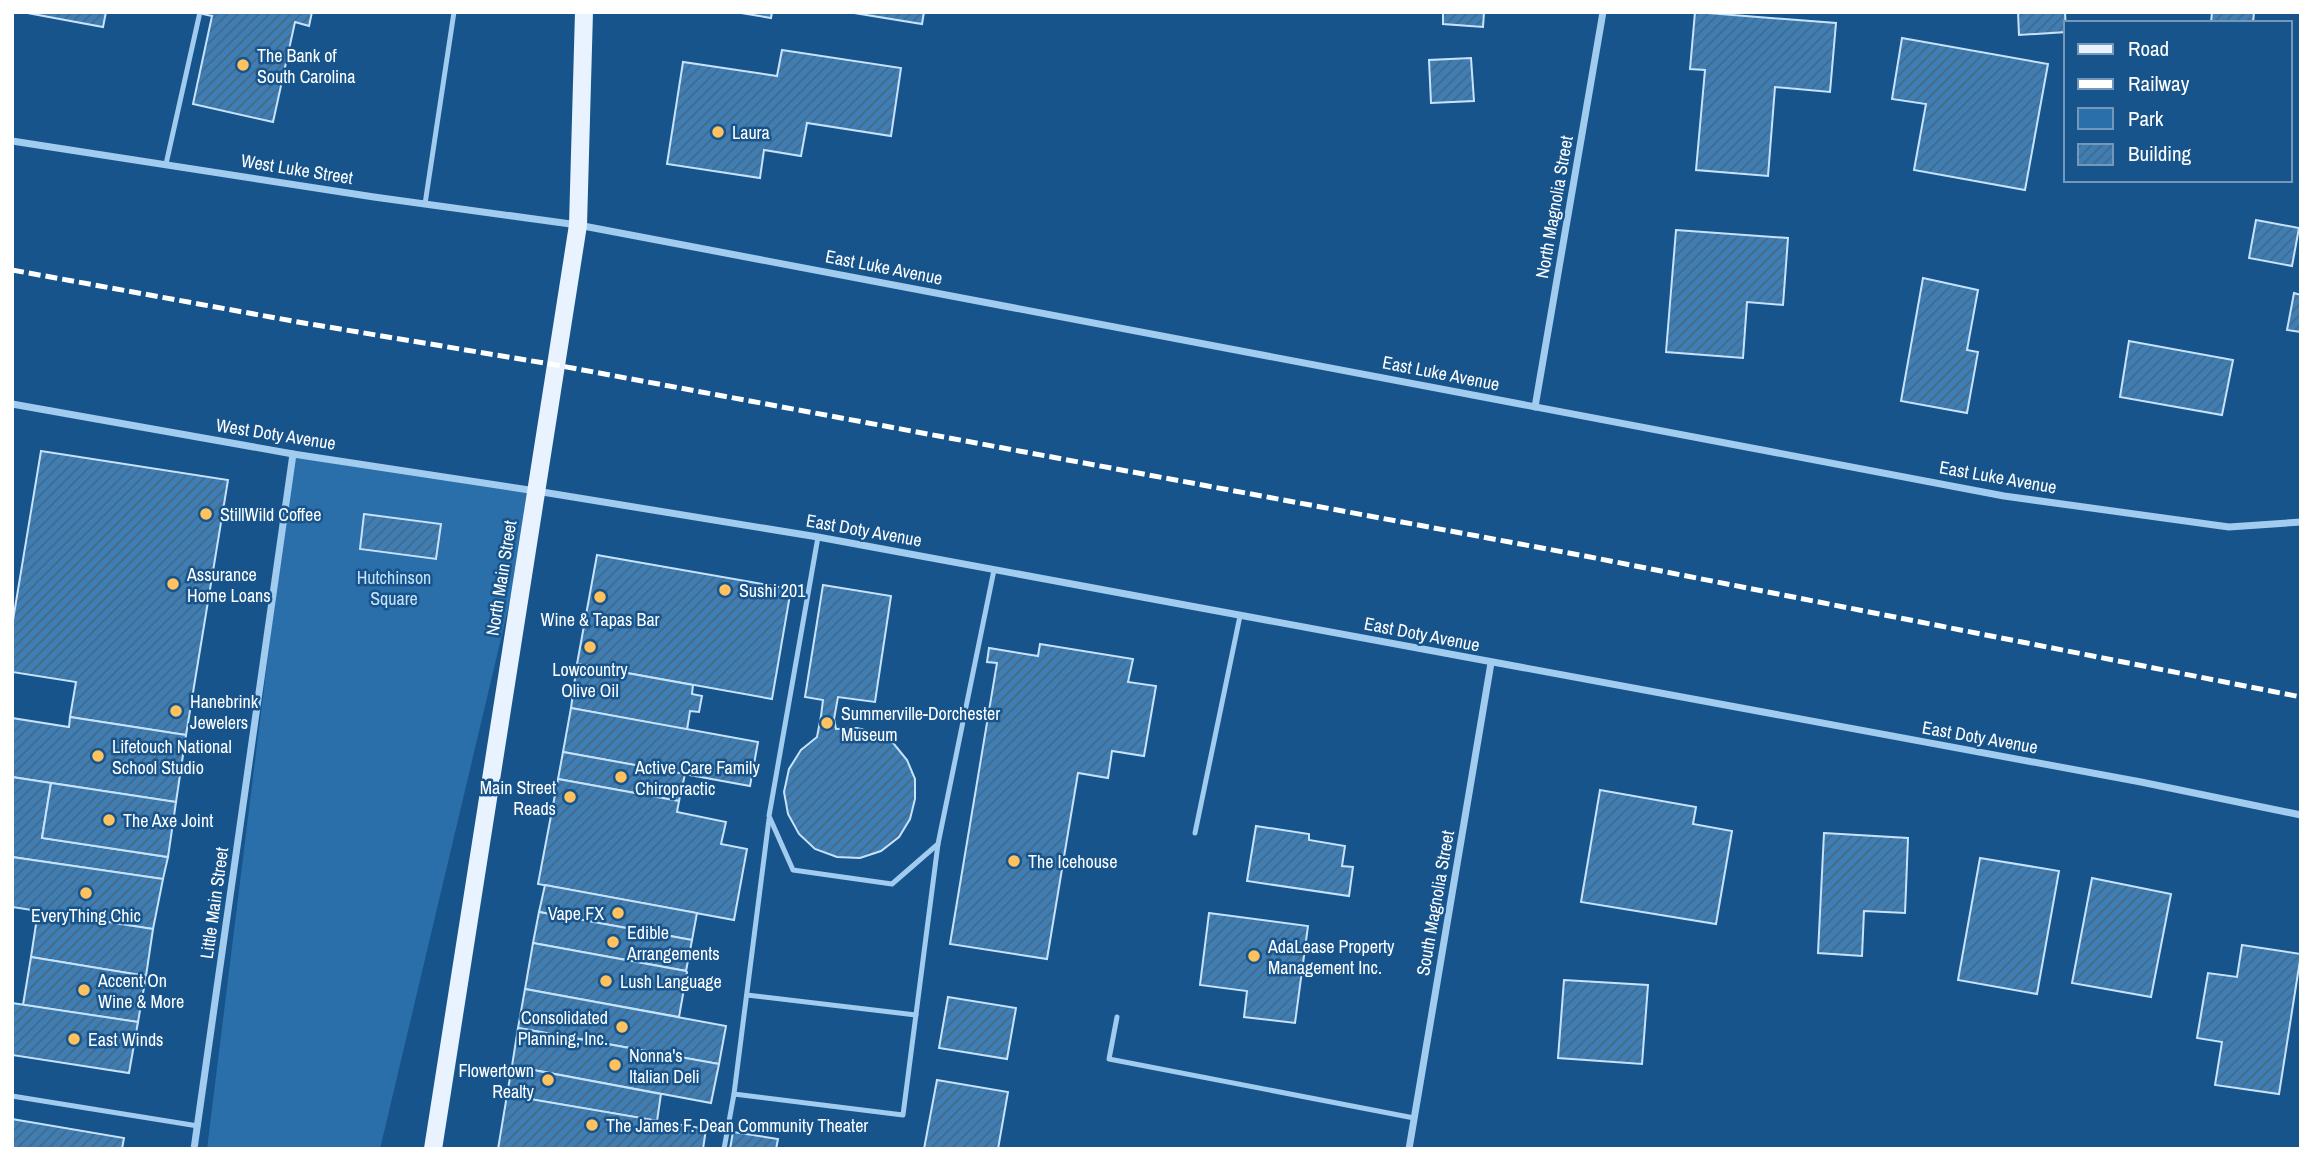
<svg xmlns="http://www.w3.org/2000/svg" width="2313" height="1161" font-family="'Archivo Narrow',sans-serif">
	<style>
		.park { fill: #2a6eaa }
		.building { fill: url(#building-hatch); stroke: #c7e3fb; stroke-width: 2 }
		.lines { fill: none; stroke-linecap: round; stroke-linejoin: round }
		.lane { stroke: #a1cbef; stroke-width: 5 }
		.street { stroke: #a1cbef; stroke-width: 7 }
		.primary { stroke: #e8f3ff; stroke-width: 18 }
		.rail { stroke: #fff; stroke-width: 5; stroke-dasharray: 12 5; stroke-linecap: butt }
		.poi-dot { fill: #ffc25e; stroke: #17548b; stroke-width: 2.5 }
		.labels { text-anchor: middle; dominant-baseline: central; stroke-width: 5; stroke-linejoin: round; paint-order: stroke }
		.poi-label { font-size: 18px; fill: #fff; stroke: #17548b; text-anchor: start }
		.street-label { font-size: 18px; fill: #fff; stroke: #17548b }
		.park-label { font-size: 18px; fill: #c7e3fb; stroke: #17548b }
	</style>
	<defs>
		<pattern id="building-hatch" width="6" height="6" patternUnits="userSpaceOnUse" patternTransform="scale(1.75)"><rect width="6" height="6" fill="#3f7eb4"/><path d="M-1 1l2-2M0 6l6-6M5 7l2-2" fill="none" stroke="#456885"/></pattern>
	</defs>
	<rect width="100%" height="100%" fill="#17548b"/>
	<!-- park -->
	<path class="park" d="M293 454 536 491 380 1149H207Z"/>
	<!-- building -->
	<g class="building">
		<path d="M22 12H106L103 27Z"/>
		<path d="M194 12H312L309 26 295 22 273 122 193 104 212 16Z"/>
		<path d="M735 12H772L771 18Z"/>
		<path d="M848 12H924L922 24Z"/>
		<path d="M1443 12H1484L1483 27 1443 24Z"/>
		<path d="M1695 12 1836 23 1830 92 1775 87 1768 176 1696 170 1705 70 1690 69Z"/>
		<path d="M2018 12H2065L2066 32 2019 35Z"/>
		<path d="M2212 12H2254L2253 23H2211Z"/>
		<path d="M1902 38 2048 64 2025 190 1914 170 1926 104 1892 99Z"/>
		<path d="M782 50 901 68 891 136 807 123 801 156 764 150 760 178 667 164 683 62 777 76Z"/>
		<path d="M1471 58 1474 101 1431 103 1429 60Z"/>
		<path d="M2256 220 2299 228 2292 266 2249 258Z"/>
		<path d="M1676 230 1788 238 1783 305 1747 302 1743 358 1666 352Z"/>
		<path d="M1923 278 1978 290 1967 350 1978 352 1967 413 1901 401Z"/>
		<path d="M2294 293 2301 295V332L2287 330Z"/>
		<path d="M2129 341 2233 360 2222 415 2120 397Z"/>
		<path d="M41 451 228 480 186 735 70 717 76 682 12 672V626Z"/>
		<path d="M364 514 441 524 436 559 360 549Z"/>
		<path d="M597 555 791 589 772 699 577 664Z"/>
		<path d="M823 585 891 596 875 702 838 697 834 719 836 729 857 728 876 733 894 744 907 760 915 779V799L910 819 899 837 881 851 860 858 837 857 815 849 799 834 788 814 784 792 789 769 801 750 817 737 821 716 823 700 805 697Z"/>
		<path d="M1040 644 1133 659 1128 682 1156 686 1144 756 1112 751 1108 778 1078 773 1047 959 950 944 997 663 987 662 989 648 1038 656Z"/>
		<path d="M577 664 693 685 692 694 702 696 699 712 690 711 687 730 571 708Z"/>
		<path d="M571 708 758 742 750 786 563 752Z"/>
		<path d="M70 717 186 735 176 802 12 777V718L69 727Z"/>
		<path d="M563 752 685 774 679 801 558 779Z"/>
		<path d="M12 777 51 783 42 838 168 857 163 879 12 857Z"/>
		<path d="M558 779 679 801 677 812 726 822 721 844 747 849 734 920 538 884Z"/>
		<path d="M51 783 176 802 168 857 42 838Z"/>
		<path d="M1600 790 1696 807 1693 824 1732 831 1716 924 1581 902Z"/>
		<path d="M1256 826 1309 834V840L1345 846 1342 866 1353 867 1349 896 1247 881Z"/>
		<path d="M1824 833 1908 838 1905 913 1864 911 1862 956 1818 953Z"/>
		<path d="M12 857 163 879 153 929 12 907Z"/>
		<path d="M1980 858 2059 871 2037 994 1958 980Z"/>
		<path d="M2092 878 2171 894 2151 997 2072 983Z"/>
		<path d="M545 885 697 913 692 940 539 912Z"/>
		<path d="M38 911 153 929 146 976 31 957Z"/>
		<path d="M539 912 692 940 686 971 533 943Z"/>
		<path d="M1209 913 1308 926 1295 1023 1244 1017 1247 991 1200 985Z"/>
		<path d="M533 943 686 971 687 972 679 1017 525 989Z"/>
		<path d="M2242 945 2301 954 2279 1094 2215 1085 2222 1042 2197 1038 2208 973 2237 977Z"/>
		<path d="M31 957 146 976 138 1022 23 1005Z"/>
		<path d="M1564 980 1648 985 1642 1064 1558 1058Z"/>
		<path d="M525 989 726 1026 719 1064 518 1028Z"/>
		<path d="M948 997 1016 1008 1007 1059 939 1048Z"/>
		<path d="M12 1003 138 1022 129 1073 12 1055Z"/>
		<path d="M518 1028 719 1064 711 1103 512 1066Z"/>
		<path d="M512 1066 661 1094 657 1121 507 1095Z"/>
		<path d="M937 1080 1008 1092 998 1149H924Z"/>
		<path d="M507 1095 706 1129 703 1149H498Z"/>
		<path d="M12 1119 124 1138 122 1149H12Z"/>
		<path d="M733 1132 778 1139 776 1149H730Z"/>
	</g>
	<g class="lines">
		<!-- lane -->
		<g class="lane">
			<path d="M166 164 200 12"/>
			<path d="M425 204 454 12"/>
			<path d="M818 537 769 816 793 870 892 884 938 844 994 570"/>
			<path d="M769 819 734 1094 903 1115 938 844"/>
			<path d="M1195 833 1240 616"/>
			<path d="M747 995 916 1015"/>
			<path d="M1117 1017 1109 1059 1414 1118"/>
			<path d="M12 1096 198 1126"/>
			<path d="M724 1149 734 1094"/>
		</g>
		<!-- street -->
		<g class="street">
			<path d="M12 141 374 197 578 225 2004 496 2229 527 2301 522"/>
			<path d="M12 404 293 454 536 491 818 537 2141 782 2301 815"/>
			<path d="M1535 407 1603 12"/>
			<path d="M194 1149 293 454"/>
			<path d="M1409 1149 1491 663"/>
		</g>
		<!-- primary -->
		<path class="primary" d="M433 1149 578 225 584 12"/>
		<!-- rail -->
		<path class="rail" d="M12 270 298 322 556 365 1585 556 2301 697"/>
	</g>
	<!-- markers -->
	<g class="poi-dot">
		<circle cx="243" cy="65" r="7"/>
		<circle cx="718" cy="132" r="7"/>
		<circle cx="206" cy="514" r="7"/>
		<circle cx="173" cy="584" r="7"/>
		<circle cx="725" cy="590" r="7"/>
		<circle cx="600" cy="597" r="7"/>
		<circle cx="590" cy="647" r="7"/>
		<circle cx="176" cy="711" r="7"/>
		<circle cx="827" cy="723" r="7"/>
		<circle cx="98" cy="756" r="7"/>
		<circle cx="621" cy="777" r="7"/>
		<circle cx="570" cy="797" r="7"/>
		<circle cx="109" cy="820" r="7"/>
		<circle cx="1014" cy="861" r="7"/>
		<circle cx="86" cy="893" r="7"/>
		<circle cx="618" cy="913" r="7"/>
		<circle cx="613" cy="942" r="7"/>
		<circle cx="1254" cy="956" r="7"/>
		<circle cx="606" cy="981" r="7"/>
		<circle cx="84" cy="990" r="7"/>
		<circle cx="622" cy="1027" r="7"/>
		<circle cx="74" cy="1039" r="7"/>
		<circle cx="615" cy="1065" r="7"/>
		<circle cx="548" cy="1080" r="7"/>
		<circle cx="592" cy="1125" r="7"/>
	</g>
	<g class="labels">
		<!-- poi labels -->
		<g class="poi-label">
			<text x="257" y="55">The Bank of<tspan x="257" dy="21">South Carolina</tspan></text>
			<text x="732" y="132">Laura</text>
			<text x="220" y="514">StillWild Coffee</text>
			<text x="187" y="574">Assurance<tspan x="187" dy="21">Home Loans</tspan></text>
			<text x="739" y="590">Sushi 201</text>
			<text x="600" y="619" text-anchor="middle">Wine &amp; Tapas Bar</text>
			<text x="590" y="669" text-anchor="middle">Lowcountry<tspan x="590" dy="21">Olive Oil</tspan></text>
			<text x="190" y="701">Hanebrink<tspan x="190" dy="21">Jewelers</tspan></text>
			<text x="841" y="713">Summerville-Dorchester<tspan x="841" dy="21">Museum</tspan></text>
			<text x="112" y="746">Lifetouch National<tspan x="112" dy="21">School Studio</tspan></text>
			<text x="635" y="767">Active Care Family<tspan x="635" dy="21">Chiropractic</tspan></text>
			<text x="556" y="787" text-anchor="end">Main Street<tspan x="556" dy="21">Reads</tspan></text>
			<text x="123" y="820">The Axe Joint</text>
			<text x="1028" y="861">The Icehouse</text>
			<text x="604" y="913" text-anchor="end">Vape FX</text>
			<text x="86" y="915" text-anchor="middle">EveryThing Chic</text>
			<text x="627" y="932">Edible<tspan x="627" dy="21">Arrangements</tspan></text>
			<text x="1268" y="946">AdaLease Property<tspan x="1268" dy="21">Management Inc.</tspan></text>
			<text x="98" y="980">Accent On<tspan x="98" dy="21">Wine &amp; More</tspan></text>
			<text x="620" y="981">Lush Language</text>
			<text x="608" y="1017" text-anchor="end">Consolidated<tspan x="608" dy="21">Planning, Inc.</tspan></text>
			<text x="88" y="1039">East Winds</text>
			<text x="629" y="1055">Nonna's<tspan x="629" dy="21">Italian Deli</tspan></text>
			<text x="534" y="1070" text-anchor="end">Flowertown<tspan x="534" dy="21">Realty</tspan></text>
			<text x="606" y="1125">The James F. Dean Community Theater</text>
		</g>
		<!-- street labels -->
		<g class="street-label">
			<text transform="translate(297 169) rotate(9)">West Luke Street</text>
			<text transform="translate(1554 207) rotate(-80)">North Magnolia Street</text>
			<text transform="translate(884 267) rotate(11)">East Luke Avenue</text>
			<text transform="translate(1441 373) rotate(11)">East Luke Avenue</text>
			<text transform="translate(276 434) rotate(9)">West Doty Avenue</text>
			<text transform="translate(1998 477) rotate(10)">East Luke Avenue</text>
			<text transform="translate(864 530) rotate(10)">East Doty Avenue</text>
			<text transform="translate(501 578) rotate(-81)">North Main Street</text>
			<text transform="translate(1422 634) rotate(11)">East Doty Avenue</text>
			<text transform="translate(1980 737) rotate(10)">East Doty Avenue</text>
			<text transform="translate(214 903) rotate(-82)">Little Main Street</text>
			<text transform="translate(1435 903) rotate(-80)">South Magnolia Street</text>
		</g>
		<!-- park labels -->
		<g class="park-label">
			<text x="394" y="577">Hutchinson<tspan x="394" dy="21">Square</tspan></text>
		</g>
	</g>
	<!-- border -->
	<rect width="2313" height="1161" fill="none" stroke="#ffffff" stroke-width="28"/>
	<!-- legend -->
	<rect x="2064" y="21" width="228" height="161" fill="#17548b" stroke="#7498b9" stroke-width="2"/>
	<rect x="2078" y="44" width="35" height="10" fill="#e8f3ff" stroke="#7498b9" stroke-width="2"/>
	<text x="2128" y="56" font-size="21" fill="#ffffff">Road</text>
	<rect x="2078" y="79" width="35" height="10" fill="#ffffff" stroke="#7498b9" stroke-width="2"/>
	<text x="2128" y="91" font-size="21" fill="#ffffff">Railway</text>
	<rect x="2078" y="108" width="35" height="21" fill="#2a6eaa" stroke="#7498b9" stroke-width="2"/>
	<text x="2128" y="126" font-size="21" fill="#ffffff">Park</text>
	<rect x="2078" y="144" width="35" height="21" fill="url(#building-hatch)" stroke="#7498b9" stroke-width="2"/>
	<text x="2128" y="161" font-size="21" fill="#ffffff">Building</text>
</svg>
